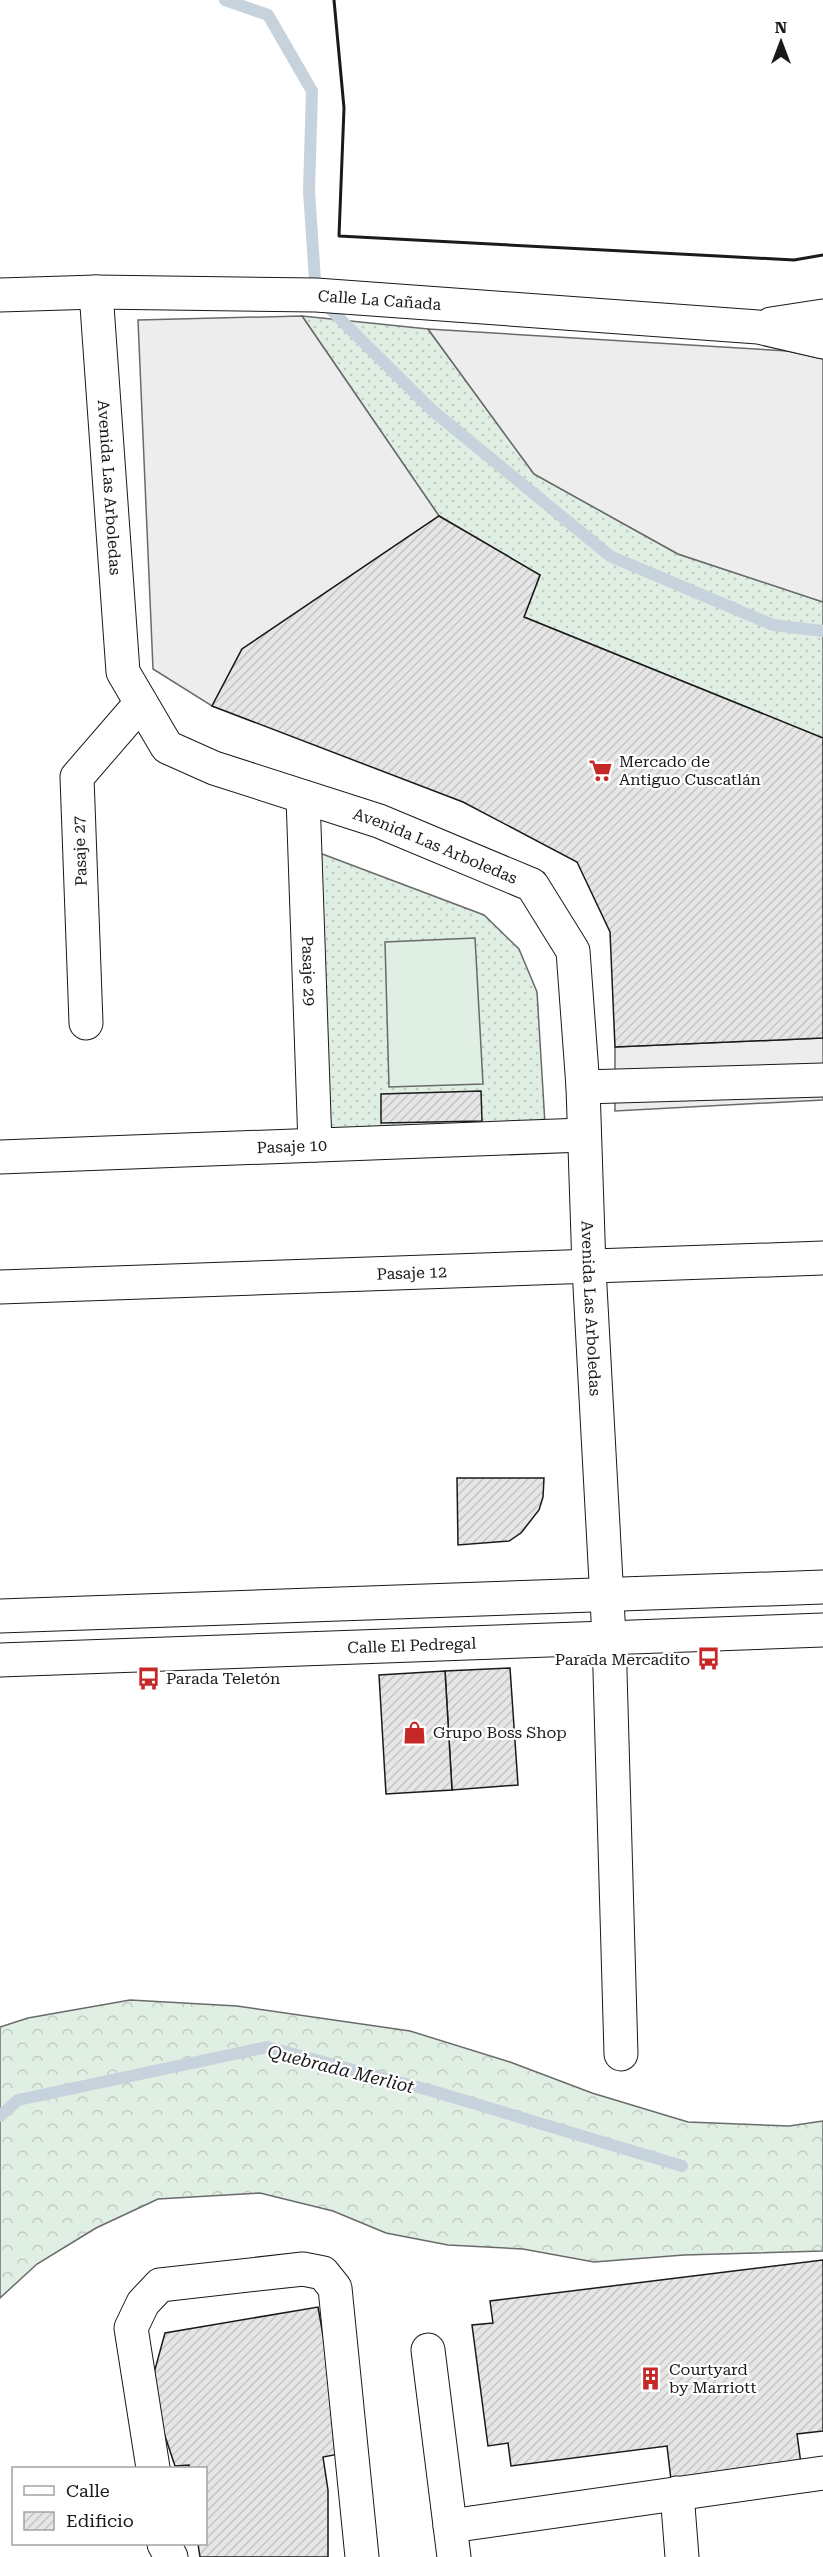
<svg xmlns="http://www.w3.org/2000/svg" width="823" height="2557" font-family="'Roboto Serif',serif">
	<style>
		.grass { fill: url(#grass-dots); stroke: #6a6a6a; stroke-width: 1.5 }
		.forest { fill: url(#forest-crowns); stroke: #6a6a6a; stroke-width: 1.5 }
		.pitch { fill: #e0efe3; stroke: #6a6a6a; stroke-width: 1.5 }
		.parking { fill: #ededed; stroke: #6a6a6a; stroke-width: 1.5 }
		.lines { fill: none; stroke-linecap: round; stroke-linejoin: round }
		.stream { stroke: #c6d2dc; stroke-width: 12 }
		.building { fill: url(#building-hatch); stroke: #1a1a1a; stroke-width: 1.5 }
		.minor-casing { stroke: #1a1a1a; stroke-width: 35 }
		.major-casing { stroke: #1a1a1a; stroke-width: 35 }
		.minor { stroke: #fff; stroke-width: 33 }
		.major { stroke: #fff; stroke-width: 33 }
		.wall { stroke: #1a1a1a; stroke-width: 3 }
		.labels { text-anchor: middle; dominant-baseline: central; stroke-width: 4.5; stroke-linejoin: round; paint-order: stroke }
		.street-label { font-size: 16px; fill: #1a1a1a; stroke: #fff }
		.poi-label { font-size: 16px; fill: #1a1a1a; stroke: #fff; text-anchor: start }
		.water-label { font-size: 18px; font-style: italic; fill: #1a1a1a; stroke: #fff }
	</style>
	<defs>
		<pattern id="grass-dots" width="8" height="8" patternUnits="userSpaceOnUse" patternTransform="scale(1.5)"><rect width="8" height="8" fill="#e0efe3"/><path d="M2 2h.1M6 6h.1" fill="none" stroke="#c0ccc2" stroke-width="1.8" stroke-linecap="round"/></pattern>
		<pattern id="forest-crowns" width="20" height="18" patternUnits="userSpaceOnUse" patternTransform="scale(1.5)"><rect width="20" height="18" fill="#e0efe3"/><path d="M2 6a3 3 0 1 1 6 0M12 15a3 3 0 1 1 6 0" fill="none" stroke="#c0ccc2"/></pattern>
		<pattern id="building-hatch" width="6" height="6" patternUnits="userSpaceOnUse" patternTransform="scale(1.5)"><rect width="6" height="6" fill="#e6e6e6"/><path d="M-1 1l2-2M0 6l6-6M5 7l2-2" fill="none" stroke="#c5c5c5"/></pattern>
	</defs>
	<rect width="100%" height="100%" fill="#fff"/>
	<!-- grass -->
	<g class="grass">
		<path d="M302 316 428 329 534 474 678 554 823 602V738L524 617 540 575 439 516Z"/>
		<path d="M317 852 484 915 519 949 537 992 545 1124 327 1132Z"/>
	</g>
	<!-- forest -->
	<path class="forest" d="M130 2000 237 2006 410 2031 510 2062 592 2093 688 2122 789 2126 823 2121V2251L684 2255 594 2262 523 2249 448 2245 386 2233 333 2211 260 2193 158 2199 96 2228 37 2264 0 2298V2027L28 2018Z"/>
	<!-- pitch -->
	<path class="pitch" d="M475 938 483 1084 389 1087 385 942Z"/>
	<!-- parking -->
	<g class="parking">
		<path d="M302 316 439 516 242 649 212 706 153 669 138 320Z"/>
		<path d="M428 329 788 351 823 359V602L678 554 534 474Z"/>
		<path d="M823 1038V1100L615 1111V1047Z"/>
	</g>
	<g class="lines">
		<!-- stream -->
		<g class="stream">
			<path d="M225 0 268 15 312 91 309 191 316 295 433 411 610 556 773 625 823 631"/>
			<path d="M0 2116 18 2100 267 2047 436 2092 682 2166"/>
		</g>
	</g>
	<!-- building -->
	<g class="building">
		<path d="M439 516 540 575 524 617 823 738V1038L615 1047 610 932 577 862 463 802 212 706 242 649Z"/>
		<path d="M481 1091 482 1121 381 1123V1094Z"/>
		<path d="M457 1478H544L543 1497 539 1510 521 1533 509 1541 458 1545Z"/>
		<path d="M510 1668 518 1785 452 1790 445 1671Z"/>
		<path d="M445 1671 452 1790 386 1794 379 1675Z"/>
		<path d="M823 2260V2431L797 2434 801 2464 671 2480 667 2446 511 2466 508 2443 488 2446 472 2325 493 2323 490 2301Z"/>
		<path d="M318 2307 326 2352 339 2454 323 2457 328 2490V2557H200L198 2544H206V2468H189V2465L175 2466 164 2433 154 2373 165 2333Z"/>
	</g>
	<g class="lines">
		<defs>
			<g id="minor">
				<path id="s1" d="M96 292 123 672 167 747 214 768 379 821 532 885 573 951 583 1087 589 1268 609 1637 621 2054"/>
				<path id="s2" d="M303 797 315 1145"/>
				<path d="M86 1023 77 777 141 703"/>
				<path d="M583 1087 823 1080"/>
				<path id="s3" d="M0 1157 584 1135"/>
				<path id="s4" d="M0 1287 823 1258"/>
				<path d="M428 2350 454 2557"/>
				<path d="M153 2468 131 2328 143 2303 160 2285 303 2269 323 2273 335 2288 362 2557"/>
				<path d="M677 2493 682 2557"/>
				<path d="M450 2526 823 2473"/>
				<path d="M164 2544 171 2557"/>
			</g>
			<g id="major">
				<path id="s5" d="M0 295 96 292 316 295 758 327 823 342"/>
				<path d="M771 324 823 316"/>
				<path d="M0 1616 823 1587"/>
				<path id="s6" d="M0 1660 823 1630"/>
			</g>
		</defs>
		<!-- minor casing -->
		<use href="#minor" class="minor-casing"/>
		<!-- major casing -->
		<use href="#major" class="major-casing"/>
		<!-- minor -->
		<use href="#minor" class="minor"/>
		<!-- major -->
		<use href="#major" class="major"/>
		<!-- wall -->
		<path class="wall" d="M334 0 344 108 339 236 794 260 823 255"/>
	</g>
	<!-- icons -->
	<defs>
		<symbol id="supermarket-bare" viewBox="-9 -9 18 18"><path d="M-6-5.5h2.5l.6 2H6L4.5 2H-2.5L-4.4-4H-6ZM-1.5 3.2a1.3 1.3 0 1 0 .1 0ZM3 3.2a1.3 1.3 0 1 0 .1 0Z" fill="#c62828" stroke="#fff" stroke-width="2.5" paint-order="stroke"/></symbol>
		<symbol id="bus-bare" viewBox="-9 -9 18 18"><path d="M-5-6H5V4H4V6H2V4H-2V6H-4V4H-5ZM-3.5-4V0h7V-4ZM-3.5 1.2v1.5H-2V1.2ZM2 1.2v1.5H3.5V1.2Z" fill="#c62828" stroke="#fff" stroke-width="2.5" paint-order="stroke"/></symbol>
		<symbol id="shop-bare" viewBox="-9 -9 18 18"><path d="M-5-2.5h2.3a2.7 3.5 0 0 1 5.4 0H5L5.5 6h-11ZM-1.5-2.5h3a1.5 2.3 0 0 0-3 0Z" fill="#c62828" stroke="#fff" stroke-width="2.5" paint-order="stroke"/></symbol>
		<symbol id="building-bare" viewBox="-9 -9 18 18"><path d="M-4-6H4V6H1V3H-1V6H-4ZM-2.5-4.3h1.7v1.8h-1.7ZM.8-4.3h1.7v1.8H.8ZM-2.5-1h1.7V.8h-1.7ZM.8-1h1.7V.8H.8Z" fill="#c62828" stroke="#fff" stroke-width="2.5" paint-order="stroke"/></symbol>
	</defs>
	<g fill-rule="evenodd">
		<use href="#supermarket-bare" x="584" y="754" width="33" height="33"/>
		<use href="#bus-bare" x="692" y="1642" width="33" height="33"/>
		<use href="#bus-bare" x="132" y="1662" width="33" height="33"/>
		<use href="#shop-bare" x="398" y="1716" width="33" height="33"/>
		<use href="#building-bare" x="634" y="2362" width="33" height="33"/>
	</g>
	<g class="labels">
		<!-- street labels -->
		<g class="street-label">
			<text stroke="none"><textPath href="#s5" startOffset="380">Calle La Cañada</textPath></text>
			<text stroke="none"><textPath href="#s1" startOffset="196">Avenida Las Arboledas</textPath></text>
			<text stroke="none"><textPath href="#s1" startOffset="754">Avenida Las Arboledas</textPath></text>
			<text transform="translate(80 851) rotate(-92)">Pasaje 27</text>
			<text stroke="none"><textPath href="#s2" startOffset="174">Pasaje 29</textPath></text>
			<text stroke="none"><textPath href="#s3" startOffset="292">Pasaje 10</textPath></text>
			<text stroke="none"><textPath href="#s4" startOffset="412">Pasaje 12</textPath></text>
			<text stroke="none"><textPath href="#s1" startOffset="1294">Avenida Las Arboledas</textPath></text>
			<text stroke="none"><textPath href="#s6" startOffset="412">Calle El Pedregal</textPath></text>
		</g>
		<!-- poi labels -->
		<g class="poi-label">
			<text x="619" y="761">Mercado de<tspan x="619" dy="18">Antiguo Cuscatlán</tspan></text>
			<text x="690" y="1659" text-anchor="end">Parada Mercadito</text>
			<text x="166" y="1678">Parada Teletón</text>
			<text x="433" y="1732">Grupo Boss Shop</text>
			<text x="669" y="2369">Courtyard<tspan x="669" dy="18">by Marriott</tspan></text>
		</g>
		<!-- water labels -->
		<g class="water-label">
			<text transform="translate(341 2069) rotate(14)">Quebrada Merliot</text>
		</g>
	</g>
	<!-- legend -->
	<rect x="12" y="2467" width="195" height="78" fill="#ffffff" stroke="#a3a3a3" stroke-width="1.5"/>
	<rect x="24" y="2486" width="30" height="9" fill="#ffffff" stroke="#a3a3a3" stroke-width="1.5"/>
	<text x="66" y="2497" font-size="18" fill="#1a1a1a">Calle</text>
	<rect x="24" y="2512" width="30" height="18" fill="url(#building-hatch)" stroke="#a3a3a3" stroke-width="1.5"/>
	<text x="66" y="2527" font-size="18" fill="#1a1a1a">Edificio</text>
	<!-- north arrow -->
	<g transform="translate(781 42)" stroke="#ffffff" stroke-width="4.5" paint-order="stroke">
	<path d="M0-4.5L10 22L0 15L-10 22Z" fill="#1a1a1a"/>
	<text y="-9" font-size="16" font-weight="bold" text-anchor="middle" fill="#1a1a1a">N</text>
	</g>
</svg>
